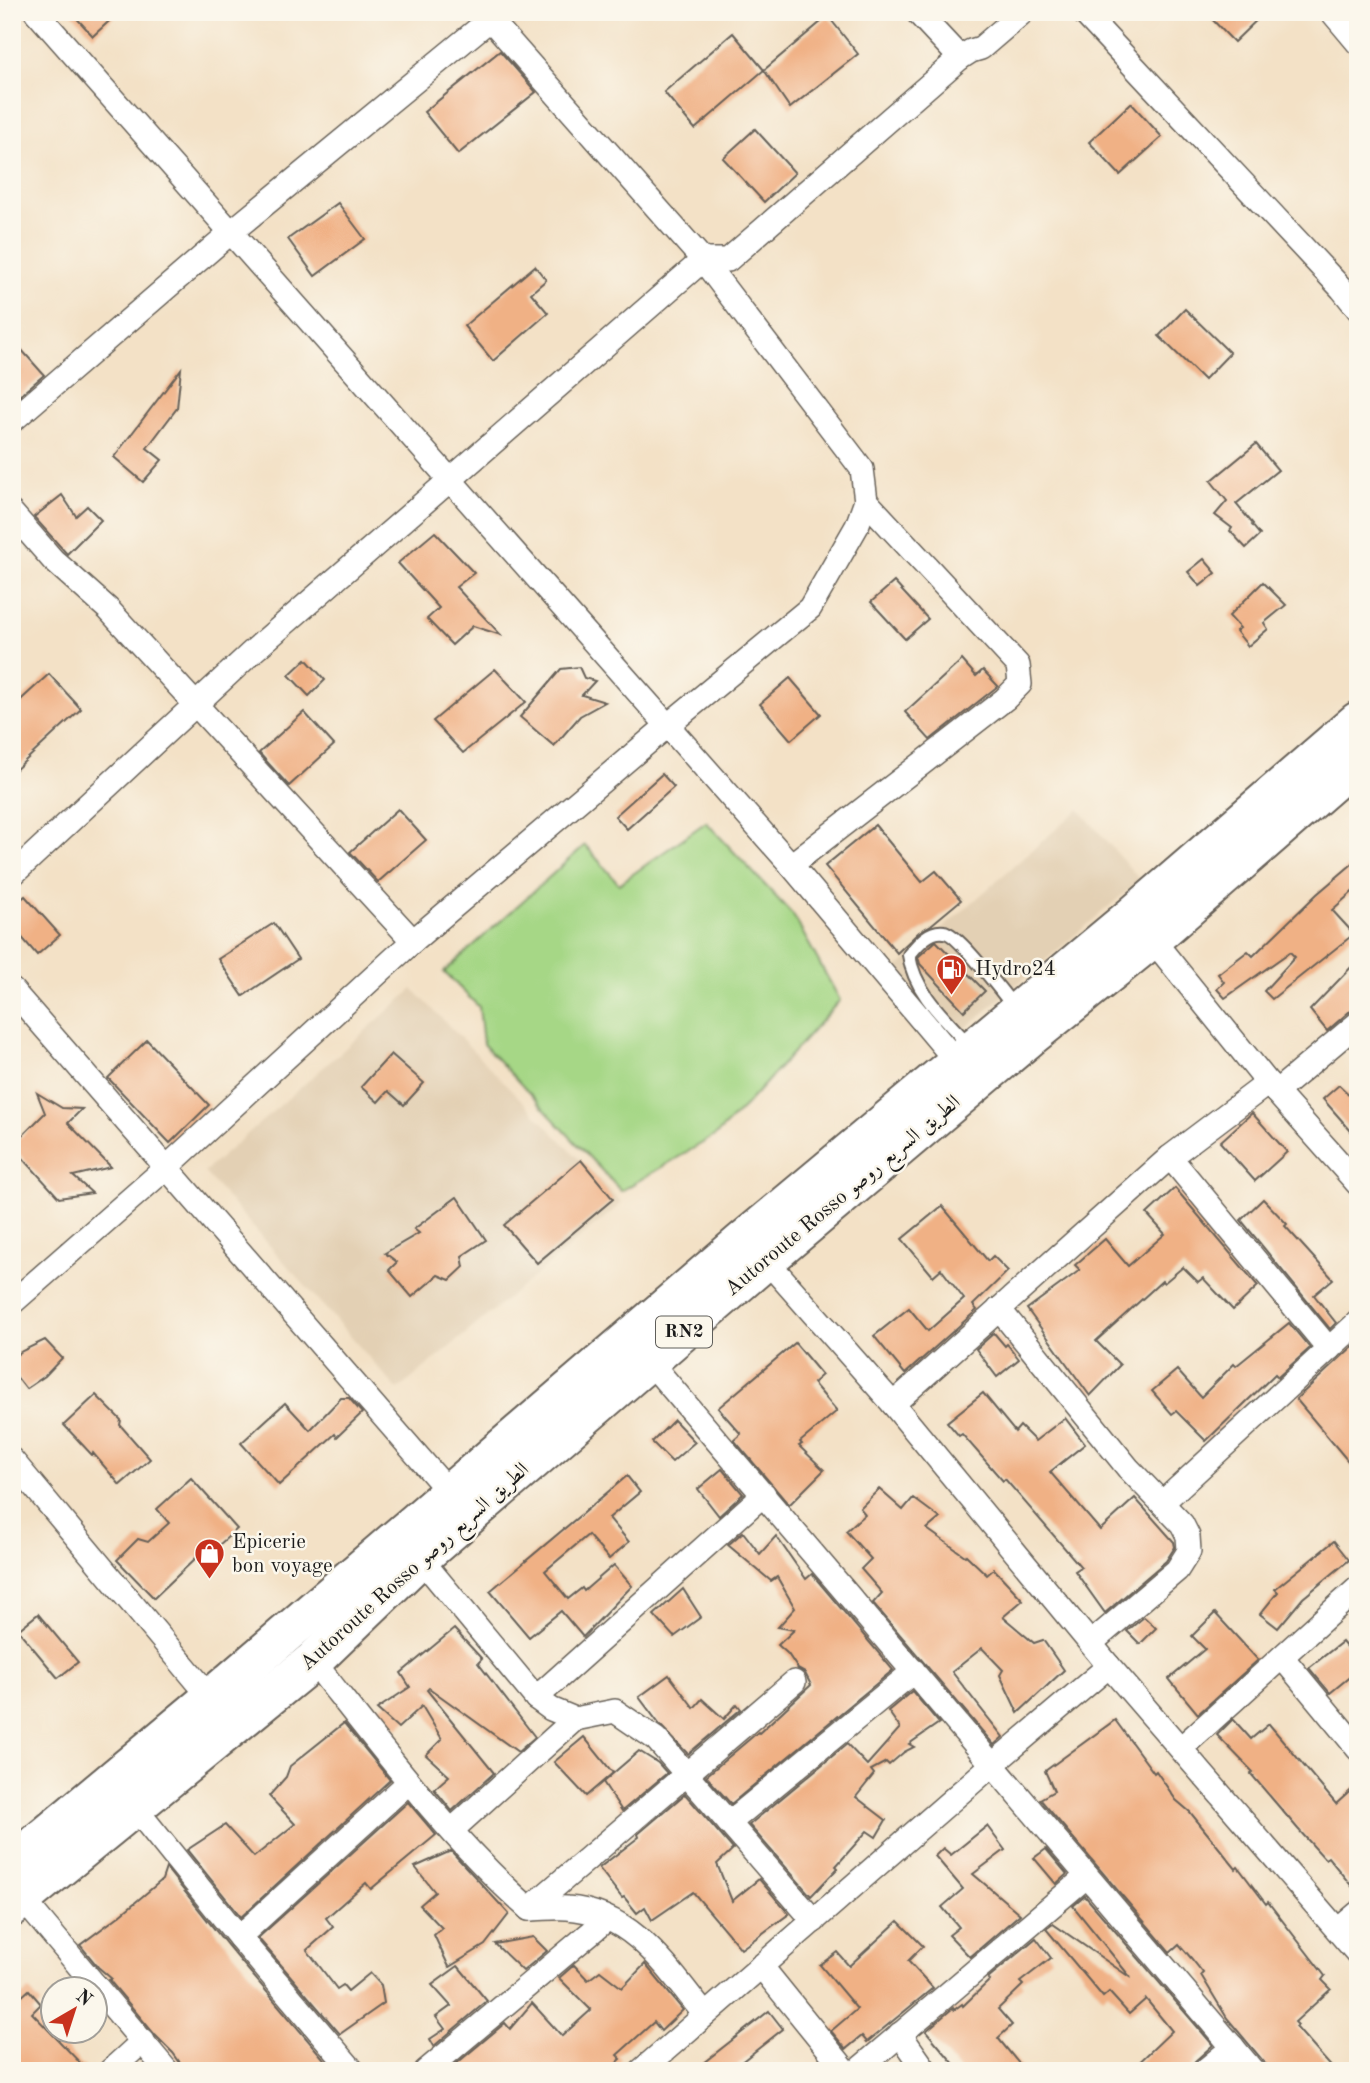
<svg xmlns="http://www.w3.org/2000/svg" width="1370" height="2083" font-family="'Old Standard TT',Amiri,serif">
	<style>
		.built { fill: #e3d0b4 }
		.green { fill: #a6d786; stroke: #617a51; stroke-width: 2 }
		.building { fill: #f0b185 }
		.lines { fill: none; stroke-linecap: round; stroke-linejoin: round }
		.service-casing { stroke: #676158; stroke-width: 16 }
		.minor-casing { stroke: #676158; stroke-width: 26 }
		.trunk-casing { stroke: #676158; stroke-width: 42 }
		.service { stroke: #fff; stroke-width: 12 }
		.minor { stroke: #fff; stroke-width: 23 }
		.trunk { stroke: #fff; stroke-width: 38 }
		.labels { text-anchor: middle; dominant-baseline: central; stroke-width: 5; stroke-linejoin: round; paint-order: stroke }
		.shield { fill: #fbf7ec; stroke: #5f5e5a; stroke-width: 2 }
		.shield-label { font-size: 19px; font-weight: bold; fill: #1c1c1c }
		.poi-label { font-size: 21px; fill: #1c1c1c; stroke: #fbf7ec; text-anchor: start }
		.street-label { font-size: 21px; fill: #1c1c1c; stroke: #fbf7ec }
	</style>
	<rect width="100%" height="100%" fill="#fbf7ec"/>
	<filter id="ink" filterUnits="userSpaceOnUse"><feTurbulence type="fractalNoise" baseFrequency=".0143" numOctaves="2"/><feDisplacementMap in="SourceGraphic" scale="14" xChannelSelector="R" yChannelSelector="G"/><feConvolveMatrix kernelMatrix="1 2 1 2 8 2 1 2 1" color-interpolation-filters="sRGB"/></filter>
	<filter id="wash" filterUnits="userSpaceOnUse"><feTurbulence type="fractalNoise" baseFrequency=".00686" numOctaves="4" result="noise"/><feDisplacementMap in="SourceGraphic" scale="28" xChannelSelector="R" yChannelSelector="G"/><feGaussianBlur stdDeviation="1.57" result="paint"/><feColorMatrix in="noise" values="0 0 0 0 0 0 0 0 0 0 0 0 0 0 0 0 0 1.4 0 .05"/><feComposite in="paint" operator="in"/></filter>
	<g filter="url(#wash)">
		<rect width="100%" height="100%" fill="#f3e1c6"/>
		<!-- built -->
		<g class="built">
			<path d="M1079 809 1140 880 953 1039 894 971Z"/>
			<path d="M413 989 622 1203 398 1390 204 1172Z"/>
		</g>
		<!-- green -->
		<path class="green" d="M706 822 793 915 840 1000 746 1105 716 1135 621 1191 483 1044 479 1007 444 972 585 845 619 884Z"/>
		<g id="blocks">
			<!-- building -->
			<g class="building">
				<path d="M71 12H119L93 36Z"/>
				<path d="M1205 12H1265L1234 42Z"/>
				<path d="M828 16 858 54 790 108 764 70Z"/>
				<path d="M733 33 764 70 695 129 664 92Z"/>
				<path d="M500 51 536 92 458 154 424 112Z"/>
				<path d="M1131 103 1162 137 1120 175 1089 142Z"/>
				<path d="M755 129 795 173 764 202 723 158Z"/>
				<path d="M338 203 365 239 315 276 288 239Z"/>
				<path d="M535 266 546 280 531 293 548 313 493 361 464 326Z"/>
				<path d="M1185 309 1230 353 1204 380 1159 336Z"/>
				<path d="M12 339 44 375 12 402Z"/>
				<path d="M181 369 177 408 147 448 162 460 143 482 114 457Z"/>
				<path d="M1256 444 1278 470 1236 504 1253 524 1252 525 1260 535 1246 548 1230 531 1232 528 1215 515 1227 501 1211 481Z"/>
				<path d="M62 495 76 516 87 506 101 520 67 554 34 517Z"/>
				<path d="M435 532 474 573 456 587 501 635 473 626 452 645 427 619 439 608 398 563Z"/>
				<path d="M1204 559 1216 573 1200 586 1188 572Z"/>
				<path d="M894 582 928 619 905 639 871 602Z"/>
				<path d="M1263 582 1286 605 1264 623 1268 629 1248 646 1236 631 1240 628 1229 616Z"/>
				<path d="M306 659 325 680 309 696 289 675Z"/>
				<path d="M962 660 976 676 983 670 998 686 930 740 905 712Z"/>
				<path d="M579 667 584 678 595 681 582 695 605 702 580 716 554 746 520 717 561 669Z"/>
				<path d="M495 669 526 702 463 753 433 721Z"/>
				<path d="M49 674 81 709 12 773V708Z"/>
				<path d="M790 678 821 714 791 740 760 704Z"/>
				<path d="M304 712 334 745 289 786 259 753Z"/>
				<path d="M662 774 674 787 627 829 615 816Z"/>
				<path d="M398 809 426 840 378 882 350 852Z"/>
				<path d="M875 825 922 882 936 871 961 900 931 925 919 932 897 953 825 866Z"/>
				<path d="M1358 859V887L1332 910 1354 934 1272 999 1264 991 1295 957 1290 952 1225 998 1217 989 1224 982 1218 974 1248 951 1253 956 1317 894Z"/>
				<path d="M25 896 60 935 37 955 12 926V907Z"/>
				<path d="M274 923 298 959 243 996 218 959Z"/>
				<path d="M936 941 985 991 964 1011 920 964 918 957Z"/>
				<path d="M1358 960V1009L1349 1012 1327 1031 1310 1010Z"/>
				<path d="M147 1040 209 1105 170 1143 108 1078Z"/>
				<path d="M391 1054 424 1083 404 1105 388 1091 378 1102 361 1087Z"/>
				<path d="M1339 1085 1358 1103V1139L1323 1099Z"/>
				<path d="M37 1093 62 1108 82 1109 68 1123 111 1167 73 1176 92 1193 59 1198 12 1146 45 1113Z"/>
				<path d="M1252 1113 1287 1152 1255 1181 1220 1142Z"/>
				<path d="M581 1160 613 1199 537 1263 504 1225Z"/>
				<path d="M1175 1188 1258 1286 1233 1310 1203 1278 1198 1282 1183 1267 1164 1283 1162 1281 1096 1341 1120 1365 1090 1396 1027 1309 1080 1270 1075 1265 1105 1239 1128 1266 1165 1234 1147 1214Z"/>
				<path d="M457 1197 486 1240 462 1256 464 1267 450 1280 438 1275 412 1297 389 1270 397 1262 385 1253 419 1233 414 1229Z"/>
				<path d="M1263 1199 1287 1224 1285 1226 1333 1279 1314 1295 1336 1323 1330 1329 1241 1220Z"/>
				<path d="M942 1206 988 1261 993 1256 1008 1271 973 1305 977 1310 905 1374 874 1336 909 1308 928 1331 964 1299 941 1269 933 1276 902 1239Z"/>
				<path d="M1289 1323 1310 1348 1278 1377 1275 1374 1206 1441 1176 1411 1172 1414 1152 1391 1177 1370 1201 1397 1234 1364 1236 1366Z"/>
				<path d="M994 1333 1005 1346 1007 1344 1019 1359 997 1377 976 1349Z"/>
				<path d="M45 1340 62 1358 45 1376 26 1389 12 1371V1358L22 1351Z"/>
				<path d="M795 1343 822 1375 813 1383 837 1411 800 1442 802 1444 799 1446 824 1470 789 1505 734 1440 741 1434 718 1408Z"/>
				<path d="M1353 1346 1358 1353V1473L1296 1399Z"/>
				<path d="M983 1393 1015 1432 1020 1426 1035 1441 1065 1418 1085 1444 1050 1472 1100 1530 1135 1498 1174 1542 1175 1547 1166 1561 1105 1613 1075 1571 1081 1567 1005 1479 1003 1481 962 1434 959 1436 947 1422Z"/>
				<path d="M96 1395 121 1420 120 1425 150 1459 120 1485 93 1453 92 1455 64 1425Z"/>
				<path d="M341 1398H349L362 1413 337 1437 335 1434 279 1485 241 1443 285 1403 310 1430Z"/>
				<path d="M674 1420 695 1442 672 1462 652 1442Z"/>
				<path d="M722 1469 743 1494 719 1516 698 1489Z"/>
				<path d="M627 1476 640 1492 609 1518 629 1542 609 1559 588 1535 545 1571 568 1599 582 1588 584 1591 614 1565 632 1586 583 1637 561 1611 529 1637 490 1591Z"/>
				<path d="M191 1478 237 1529 201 1561 197 1557 154 1598 117 1560 138 1539 148 1542 169 1523 157 1509Z"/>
				<path d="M879 1489 903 1510 913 1498 940 1518 927 1529 965 1556 966 1555 987 1575 994 1569 1023 1600 1003 1617 1034 1643 1043 1640 1064 1670 1018 1713 1000 1675 1003 1670 982 1648 952 1672 1003 1737 994 1745 873 1603 882 1593 861 1569 871 1559 846 1531 865 1514 860 1508Z"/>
				<path d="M743 1532 760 1554 776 1536 806 1579 812 1574 893 1670 731 1804 706 1776 758 1732 759 1733 811 1685 805 1673 798 1669 788 1654 778 1645 794 1630 778 1627 795 1608 777 1577 771 1581 728 1545Z"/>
				<path d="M1334 1541 1349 1560 1303 1598 1278 1628 1260 1614 1278 1592 1275 1589Z"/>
				<path d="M683 1589 701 1617 674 1637 654 1615Z"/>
				<path d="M1215 1613 1258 1660 1198 1714 1169 1679 1205 1649 1192 1636Z"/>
				<path d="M38 1614 78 1662 58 1678 18 1630Z"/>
				<path d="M1144 1617 1156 1628 1140 1644 1127 1631Z"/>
				<path d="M454 1629 482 1659 478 1663 535 1737 518 1752 429 1688 427 1690 494 1773 452 1811 434 1789 449 1776 426 1755 442 1739 422 1706 398 1728 377 1709 410 1687 401 1673Z"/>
				<path d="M1342 1642 1358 1661V1670L1330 1693 1309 1668Z"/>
				<path d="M669 1675 694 1708 702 1699 724 1719 737 1704 741 1709 688 1754 660 1725 639 1697Z"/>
				<path d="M912 1691 939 1723 909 1744 914 1747 904 1752 889 1765 886 1762 871 1770 874 1774 856 1797 886 1820 876 1837 867 1831 836 1866 838 1868 811 1896 749 1825 847 1744 867 1765 900 1728 888 1711Z"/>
				<path d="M1233 1719 1251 1739 1269 1724 1336 1804 1358 1784V1894L1328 1857 1325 1859 1298 1829 1251 1774 1253 1772 1217 1735Z"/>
				<path d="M1115 1720 1154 1773 1156 1771 1176 1800 1190 1812 1236 1869 1238 1867 1266 1904 1268 1902 1325 1976 1322 1980 1331 1989 1295 2022 1298 2025 1296 2027 1335 2071H1267L1264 2062 1227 2018 1201 1975 1203 1973 1191 1958 1179 1944 1170 1952 1040 1799 1054 1791 1045 1771Z"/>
				<path d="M344 1723 390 1780 241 1917 187 1850 225 1825 254 1857 295 1824 269 1796 286 1777 290 1766Z"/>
				<path d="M584 1737 613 1773 586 1796 554 1762Z"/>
				<path d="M639 1751 658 1763 667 1773 622 1811 603 1782Z"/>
				<path d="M685 1794 733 1849 717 1864 732 1901 759 1879 789 1914 741 1949 693 1892 652 1920 645 1907 637 1913 624 1897 622 1898 599 1868 639 1837 638 1834Z"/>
				<path d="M408 1802 436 1835 371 1889 366 1883 352 1895 326 1918 333 1927 307 1950 337 1989 343 1985 348 1991 370 1973 381 1985 384 2003 340 2034 258 1938Z"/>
				<path d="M987 1826 1005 1850 973 1874 1020 1914 970 1957 949 1935 959 1927 942 1907 963 1889 935 1856 943 1848 951 1855Z"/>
				<path d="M1046 1849 1067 1874 1056 1884 1034 1858Z"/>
				<path d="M451 1851 509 1914 485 1945 449 1967 434 1935 442 1928 420 1905 435 1892 415 1867Z"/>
				<path d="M166 1868 228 1946 334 2071H186L173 2053 155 2035 109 1980 112 1979 98 1967 80 1945 119 1916 162 1880Z"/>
				<path d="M1085 1896 1213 2045 1195 2061 1190 2071H1130L1172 2031 1146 1999 1129 2014 1109 1992 1103 1997 1046 1929 1053 1924 1131 1978 1073 1906Z"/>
				<path d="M898 1921 923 1946 908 1961 933 1988 867 2042 862 2036 846 2049 831 2031 857 2009 820 1965 837 1952 849 1966Z"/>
				<path d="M533 1937 547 1951 523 1971 495 1944Z"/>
				<path d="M1036 1938 1051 1958 1020 1982 1023 1985 998 2009 1012 2025 998 2038 1025 2071H960L926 2031 953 2008 954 2010 962 2004 963 2006 990 1980 988 1978Z"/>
				<path d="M645 1964 683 2010 661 2031 654 2022 617 2055 621 2059 608 2071H451L450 2069 505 2023 510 2029 532 2003 562 2036 591 2010 559 1978 574 1965 588 1980 600 1971 622 1988Z"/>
				<path d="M458 1966 487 2001 434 2046 430 2039 445 2029 436 2017 451 2006 432 1985Z"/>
				<path d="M29 1990 41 2004 32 2013 88 2071H12V1993L19 1999Z"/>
				<path d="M769 2011 783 2029 730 2071H693Z"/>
			</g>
		</g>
	</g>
	<g filter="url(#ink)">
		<use href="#blocks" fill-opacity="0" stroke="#676158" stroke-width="2"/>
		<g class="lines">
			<defs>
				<path id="service" d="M970 1046C946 1020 914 992 909 955 918 944 929 930 944 932 958 933 1004 995 1015 1008"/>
				<g id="minor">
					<path d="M36 12 791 865 957 1062"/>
					<path d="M917 12 960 58 971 51 981 48 1023 12"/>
					<path d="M1083 12 1342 289 1358 309"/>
					<path d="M1332 12 1358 43"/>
					<path d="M12 421 230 233 499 12"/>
					<path d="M12 513 53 560 108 609 413 941"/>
					<path d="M791 865 1005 699 1020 684 1018 665 866 501"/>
					<path d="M12 875 251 653 703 260H728L960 58"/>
					<path d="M1152 939 1268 1083 1358 1184"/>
					<path d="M12 990 449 1492"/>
					<path d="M1276 1092 1358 1023"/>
					<path d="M1170 1157 1329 1349"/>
					<path d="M766 1260 893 1404 1109 1666 1358 1954"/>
					<path d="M12 1303 167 1167 413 941 667 726 810 608 857 526 866 501 862 469 703 260 490 19"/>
					<path d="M999 1309 1128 1468 1182 1524 1188 1536 1189 1551 1177 1570 1091 1643"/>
					<path d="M649 1361 1253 2071"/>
					<path d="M893 1404 1170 1157 1268 1083"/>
					<path d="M12 1460 211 1698"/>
					<path d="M1162 1503 1358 1322"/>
					<path d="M420 1558 536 1698 551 1709 575 1719 615 1711 656 1739 814 1921"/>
					<path d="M1282 1657 1358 1749"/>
					<path d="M313 1661C381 1747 447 1836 529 1909 542 1909 555 1907 567 1908 633 1912 668 1969 705 2015"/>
					<path d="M536 1698 764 1494"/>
					<path d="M1181 1748 1358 1588"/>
					<path d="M135 1808 239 1937 353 2071"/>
					<path d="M729 1823 914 1671"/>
					<path d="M452 1830 575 1719"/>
					<path d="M22 1898 167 2071"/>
					<path d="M529 1909 794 1682"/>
					<path d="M1338 1930 1358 1913"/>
					<path d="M239 1937 409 1782"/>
					<path d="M761 1966 846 2071"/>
					<path d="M900 2034 926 2071"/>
					<path d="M110 2071 143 2041"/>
					<path d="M426 2071 607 1919"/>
					<path d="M641 2071 992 1765 1109 1666"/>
					<path d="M857 2071 1087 1876"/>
					<path d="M1204 2071 1233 2047"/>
				</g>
				<g id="trunk">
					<path d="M12 1864 211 1698 743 1241 1132 916 1358 721"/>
					<path d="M12 1907 313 1661 420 1558 766 1260 1029 1038 1152 939 1358 760"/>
				</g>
			</defs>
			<!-- service casing -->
			<use href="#service" class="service-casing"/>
			<!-- minor casing -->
			<use href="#minor" class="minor-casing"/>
			<!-- trunk casing -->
			<use href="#trunk" class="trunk-casing"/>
			<!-- service -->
			<use href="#service" class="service"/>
			<!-- minor -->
			<use href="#minor" class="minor"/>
			<!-- trunk -->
			<use href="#trunk" class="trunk"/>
		</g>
	</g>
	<!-- icons -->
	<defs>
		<symbol id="fuel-pin" viewBox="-11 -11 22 30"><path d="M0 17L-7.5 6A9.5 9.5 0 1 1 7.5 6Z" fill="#c8321e" stroke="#fbf7ec"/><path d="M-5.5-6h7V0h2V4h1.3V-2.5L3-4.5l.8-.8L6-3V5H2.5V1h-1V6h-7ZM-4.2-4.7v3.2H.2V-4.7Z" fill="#fff"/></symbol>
		<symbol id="shop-pin" viewBox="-11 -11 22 30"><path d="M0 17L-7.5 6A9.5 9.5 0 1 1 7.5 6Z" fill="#c8321e" stroke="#fbf7ec"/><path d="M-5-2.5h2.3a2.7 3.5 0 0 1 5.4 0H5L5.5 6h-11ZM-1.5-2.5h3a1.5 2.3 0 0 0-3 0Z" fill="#fff"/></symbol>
	</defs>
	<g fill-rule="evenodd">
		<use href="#fuel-pin" x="934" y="952" width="35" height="47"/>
		<use href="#shop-pin" x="192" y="1536" width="35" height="47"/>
	</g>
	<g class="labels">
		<!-- shield labels -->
		<rect class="shield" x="656" y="1316.5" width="56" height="31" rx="5"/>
		<g class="shield-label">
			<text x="684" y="1332">RN2</text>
		</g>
		<!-- poi labels -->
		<g class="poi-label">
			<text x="975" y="969">Hydro24</text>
			<text x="232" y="1542">Epicerie<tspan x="232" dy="24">bon voyage</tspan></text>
		</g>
		<!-- street labels -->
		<g class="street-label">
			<text transform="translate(843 1196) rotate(-40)">Autoroute Rosso الطريق السريع روصو</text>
			<text transform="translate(415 1567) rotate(-42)">Autoroute Rosso الطريق السريع روصو</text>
		</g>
	</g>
	<!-- margin -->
	<rect width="1370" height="2083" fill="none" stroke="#fbf7ec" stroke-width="42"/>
	<!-- north arrow -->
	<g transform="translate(74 2010) rotate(39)"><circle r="33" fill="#fbf7ec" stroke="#a29f99" stroke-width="2"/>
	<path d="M0-5L12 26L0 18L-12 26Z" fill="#c8321e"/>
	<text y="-10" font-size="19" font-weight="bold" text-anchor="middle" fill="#1c1c1c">N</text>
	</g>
</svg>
